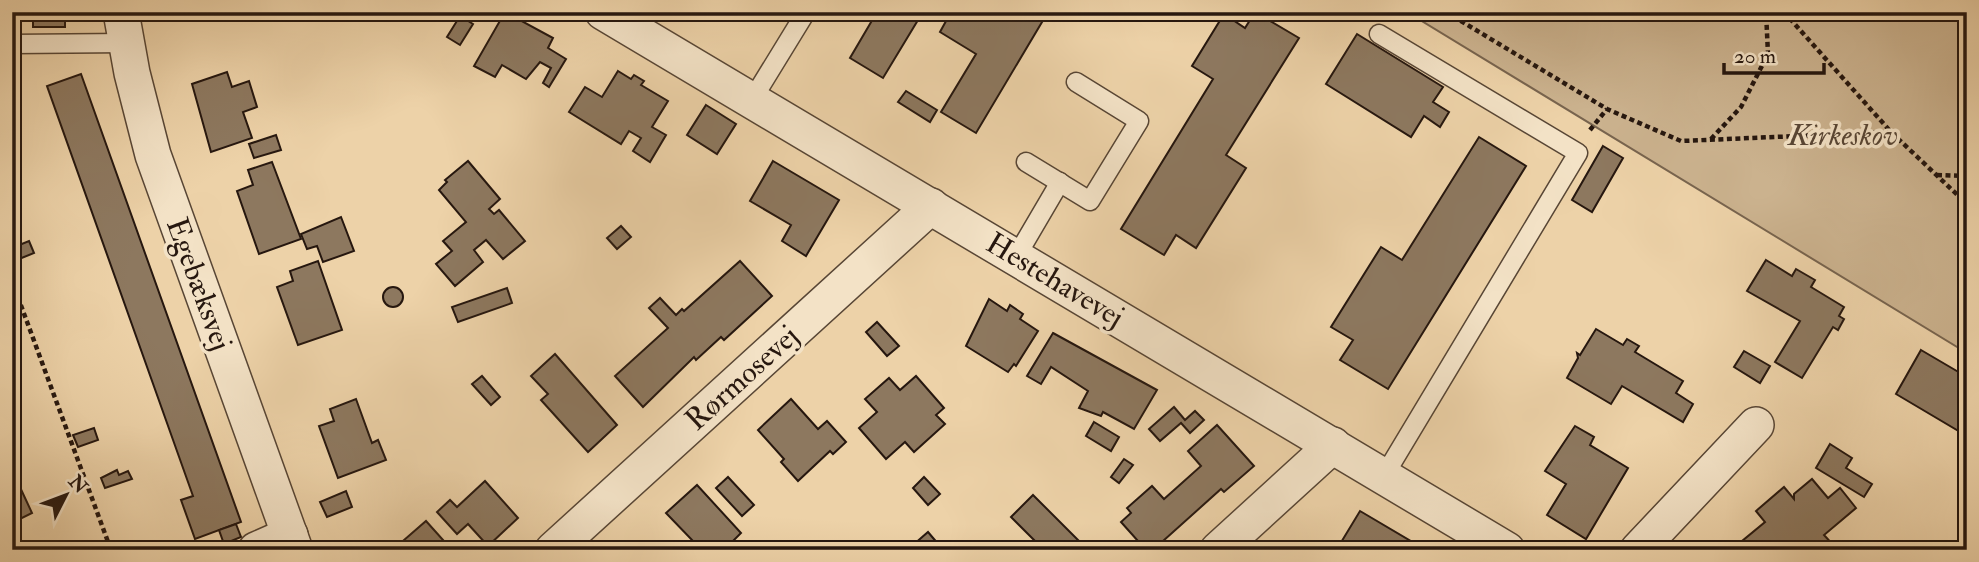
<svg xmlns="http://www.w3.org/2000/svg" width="1979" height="562" font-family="'IM FELL Double Pica',serif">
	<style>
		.green { fill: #cbb28e; stroke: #78644e; stroke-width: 2 }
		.building { fill: #8d785f; stroke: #26170f; stroke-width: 2 }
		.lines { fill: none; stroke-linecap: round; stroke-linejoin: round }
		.service-casing { stroke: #584635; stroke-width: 21 }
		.minor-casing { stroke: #584635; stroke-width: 38 }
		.path { stroke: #26170f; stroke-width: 4.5; stroke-dasharray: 5 3.5; stroke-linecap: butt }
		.service { stroke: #f3e2c6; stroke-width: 18 }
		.minor { stroke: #f3e2c6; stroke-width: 35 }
		.labels { text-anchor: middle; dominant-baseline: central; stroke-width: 7; stroke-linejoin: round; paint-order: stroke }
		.park-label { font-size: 30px; font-style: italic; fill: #584635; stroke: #f3e2c6 }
		.street-label { font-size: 30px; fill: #26170f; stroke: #f3e2c6 }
	</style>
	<rect width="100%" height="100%" fill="#edd2a8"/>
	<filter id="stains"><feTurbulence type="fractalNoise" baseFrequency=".00286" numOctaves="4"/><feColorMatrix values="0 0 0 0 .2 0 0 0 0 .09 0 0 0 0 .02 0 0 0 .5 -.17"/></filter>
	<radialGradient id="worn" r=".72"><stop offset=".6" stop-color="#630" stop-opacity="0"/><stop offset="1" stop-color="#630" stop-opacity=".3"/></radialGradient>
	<!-- green -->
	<path class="green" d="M1407 12H1967V353Z"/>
	<!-- building -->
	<g class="building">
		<path d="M29 12H72V17H65V27H33V17H29Z"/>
		<path d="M415 12H430L426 19Z"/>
		<path d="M505 12 553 38 548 48 566 59 549 87 543 83 551 68 540 62 526 79 502 65 495 77 474 66Z"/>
		<path d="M877 12H906L918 20 883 78 850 58Z"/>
		<path d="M951 12H1048L976 133 941 112 976 54 940 32Z"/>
		<path d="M1255 12 1299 38 1226 155 1246 168 1196 248 1176 235 1164 255 1121 229 1213 79 1192 66 1224 14 1245 28Z"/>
		<path d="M460 16 473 24 460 45 447 37Z"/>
		<path d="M1357 34 1443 87 1433 102 1449 112 1440 127 1424 116 1411 137 1326 84Z"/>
		<path d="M618 71 631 79 634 75 644 81 641 85 668 101 652 127 666 135 650 162 633 151 641 138 629 131 621 144 569 112 585 87 602 97Z"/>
		<path d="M227 72 232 87 249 81 257 107 243 112 252 138 211 152 192 84Z"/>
		<path d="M81 74 241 522 195 539 181 500 193 496 47 86Z"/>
		<path d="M906 91 937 110 930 122 898 102Z"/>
		<path d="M706 105 736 124 717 154 687 135Z"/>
		<path d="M276 135 281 150 254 158 249 144Z"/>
		<path d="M1479 137 1526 166 1388 389 1340 360 1353 340 1331 327 1381 247 1402 260Z"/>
		<path d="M1603 146 1623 158 1592 212 1572 200Z"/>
		<path d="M468 161 500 199 489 209 494 214 499 210 525 241 503 259 486 240 474 250 483 262 455 286 436 264 452 251 443 241 466 222 439 190 447 182 445 180Z"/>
		<path d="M773 161 839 200 806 256 782 241 791 225 750 201Z"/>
		<path d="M272 162 301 239 259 254 237 191 253 185 248 170Z"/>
		<path d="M341 217 354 251 323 262 317 246 307 249 301 234Z"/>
		<path d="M621 226 631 237 617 249 607 238Z"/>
		<path d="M29 241 34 253 14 261 12 248Z"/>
		<path d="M1766 260 1792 276 1796 269 1815 280 1811 287 1844 307 1839 316 1844 319 1838 330 1833 327 1802 378 1775 362 1800 321 1747 291Z"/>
		<path d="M318 261 342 330 298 345 277 287 293 281 290 271Z"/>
		<path d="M740 261 772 296 724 340 721 337 696 360 694 357 643 407 615 376 668 328 649 308 660 298 676 315 682 309 684 311Z"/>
		<circle cx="393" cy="297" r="10"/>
		<path d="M507 288 512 303 458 322 452 307Z"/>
		<path d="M989 299 1007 311 1010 305 1023 314 1020 319 1038 331 1016 366 1014 364 1008 372 966 346Z"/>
		<path d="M877 322 899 346 887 356 866 332Z"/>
		<path d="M1596 329 1623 345 1627 339 1639 346 1635 352 1683 381 1676 393 1693 404 1683 422 1622 386 1611 404 1567 378 1578 358 1577 353 1580 355Z"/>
		<path d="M1053 333 1157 390 1134 429 1103 412 1101 416 1079 408 1088 391 1051 367 1041 384 1027 376Z"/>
		<path d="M1921 350 1967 377V436L1896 394Z"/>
		<path d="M1744 351 1770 366 1760 383 1734 367Z"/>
		<path d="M555 354 617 425 588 452 541 400 548 394 531 376Z"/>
		<path d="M482 376 500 397 491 405 472 384Z"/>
		<path d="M916 376 944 408 936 415 945 424 914 452 905 442 886 459 859 428 877 412 865 399 889 378 900 390Z"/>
		<path d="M356 399 372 443 378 440 386 460 338 478 319 426 334 421 330 409Z"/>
		<path d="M791 399 818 429 827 421 846 442 833 454 830 451 798 481 781 462 784 459 758 430Z"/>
		<path d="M1174 407 1185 420 1195 411 1204 420 1190 433 1181 423 1160 441 1149 429Z"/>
		<path d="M1094 422 1119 437 1111 451 1086 436Z"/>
		<path d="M1217 425 1254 466 1224 492 1221 489 1153 550H1146L1121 522 1131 513 1127 508 1152 486 1164 499 1201 466 1188 451Z"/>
		<path d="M1575 426 1594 437 1590 445 1628 468 1586 539 1547 515 1566 484 1545 471Z"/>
		<path d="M94 428 98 440 78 447 73 435Z"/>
		<path d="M1830 444 1852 458 1846 468 1872 484 1864 497 1816 468Z"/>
		<path d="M1124 459 1133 465 1119 483 1111 477Z"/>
		<path d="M117 470 119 475 128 471 132 479 105 488 101 478Z"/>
		<path d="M728 477 754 505 742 516 716 488Z"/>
		<path d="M924 477 940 494 928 505 913 488Z"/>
		<path d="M1812 479 1828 498 1840 488 1856 508 1824 535 1836 548 1739 550 1736 546 1765 522 1756 511 1784 487 1794 499V494Z"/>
		<path d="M485 481 518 518 488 546 468 524 457 534 437 512 450 500 457 507Z"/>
		<path d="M19 485 32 513 18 520 12 509V488Z"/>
		<path d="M697 485 741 533 724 550H692L688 546 693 541 666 513Z"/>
		<path d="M346 491 352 507 327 517 320 502Z"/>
		<path d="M1033 495 1088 550H1044L1011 517Z"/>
		<path d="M1360 511 1414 543 1411 550 1337 549Z"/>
		<path d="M426 521 452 550H399L396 547Z"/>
		<path d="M236 524 241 537 224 544 219 530Z"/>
		<path d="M928 532 939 545 933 550H918L913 545Z"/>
	</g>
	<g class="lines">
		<defs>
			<g id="service">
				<path d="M1379 34 1578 153 1384 476"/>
				<path d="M12 44 127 43"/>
				<path d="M752 100 806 12"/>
				<path d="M1026 162 1090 201 1139 121 1076 82"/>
				<path d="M1016 257 1060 182"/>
			</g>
			<g id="minor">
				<path d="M121 12 132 73 153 155 295 550"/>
				<path d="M603 12 1507 550"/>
				<path d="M256 550 290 535"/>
				<path d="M553 550 931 206"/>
				<path d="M1218 550 1333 445"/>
				<path d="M1638 550 1756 425"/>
			</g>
		</defs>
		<!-- service casing -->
		<use href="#service" class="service-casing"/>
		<!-- minor casing -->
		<use href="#minor" class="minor-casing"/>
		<!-- path -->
		<g class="path">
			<path d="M1446 12 1607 109 1681 141 1891 132"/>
			<path d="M1784 12 1891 132 1967 204"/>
			<path d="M1590 130 1607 109"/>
			<path d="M1711 139 1741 107 1768 54 1766 12"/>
			<path d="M1937 175 1967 176"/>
			<path d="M12 281 111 550"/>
		</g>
		<!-- service -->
		<use href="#service" class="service"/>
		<!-- minor -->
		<use href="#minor" class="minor"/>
	</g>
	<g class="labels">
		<!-- park labels -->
		<g class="park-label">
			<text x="1843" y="135">Kirkeskov</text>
		</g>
		<!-- street labels -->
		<g class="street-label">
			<text transform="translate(1055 280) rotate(31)">Hestehavevej</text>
			<text transform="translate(199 284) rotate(70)">Egebæksvej</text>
			<text transform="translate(742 378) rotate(-42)">Rørmosevej</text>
		</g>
	</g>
	<!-- margin -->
	<rect width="1979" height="562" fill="none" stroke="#edd2a8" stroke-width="42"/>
	<rect x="14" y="14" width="1951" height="534" fill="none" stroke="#26170f" stroke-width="3.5"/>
	<rect x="21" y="21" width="1937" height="520" fill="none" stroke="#26170f" stroke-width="2"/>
	<!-- north arrow -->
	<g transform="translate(66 495) rotate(48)" stroke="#f3e2c6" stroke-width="5" paint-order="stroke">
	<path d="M0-5L12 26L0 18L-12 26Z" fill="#26170f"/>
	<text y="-10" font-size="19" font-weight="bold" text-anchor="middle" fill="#26170f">N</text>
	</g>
	<!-- scale -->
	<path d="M1724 63v10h100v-10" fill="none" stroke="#26170f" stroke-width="3.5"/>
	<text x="1734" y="63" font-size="21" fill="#26170f" stroke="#f3e2c6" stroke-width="5" paint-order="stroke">20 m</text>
	<rect width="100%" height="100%" filter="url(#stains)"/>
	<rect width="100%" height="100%" fill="url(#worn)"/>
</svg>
